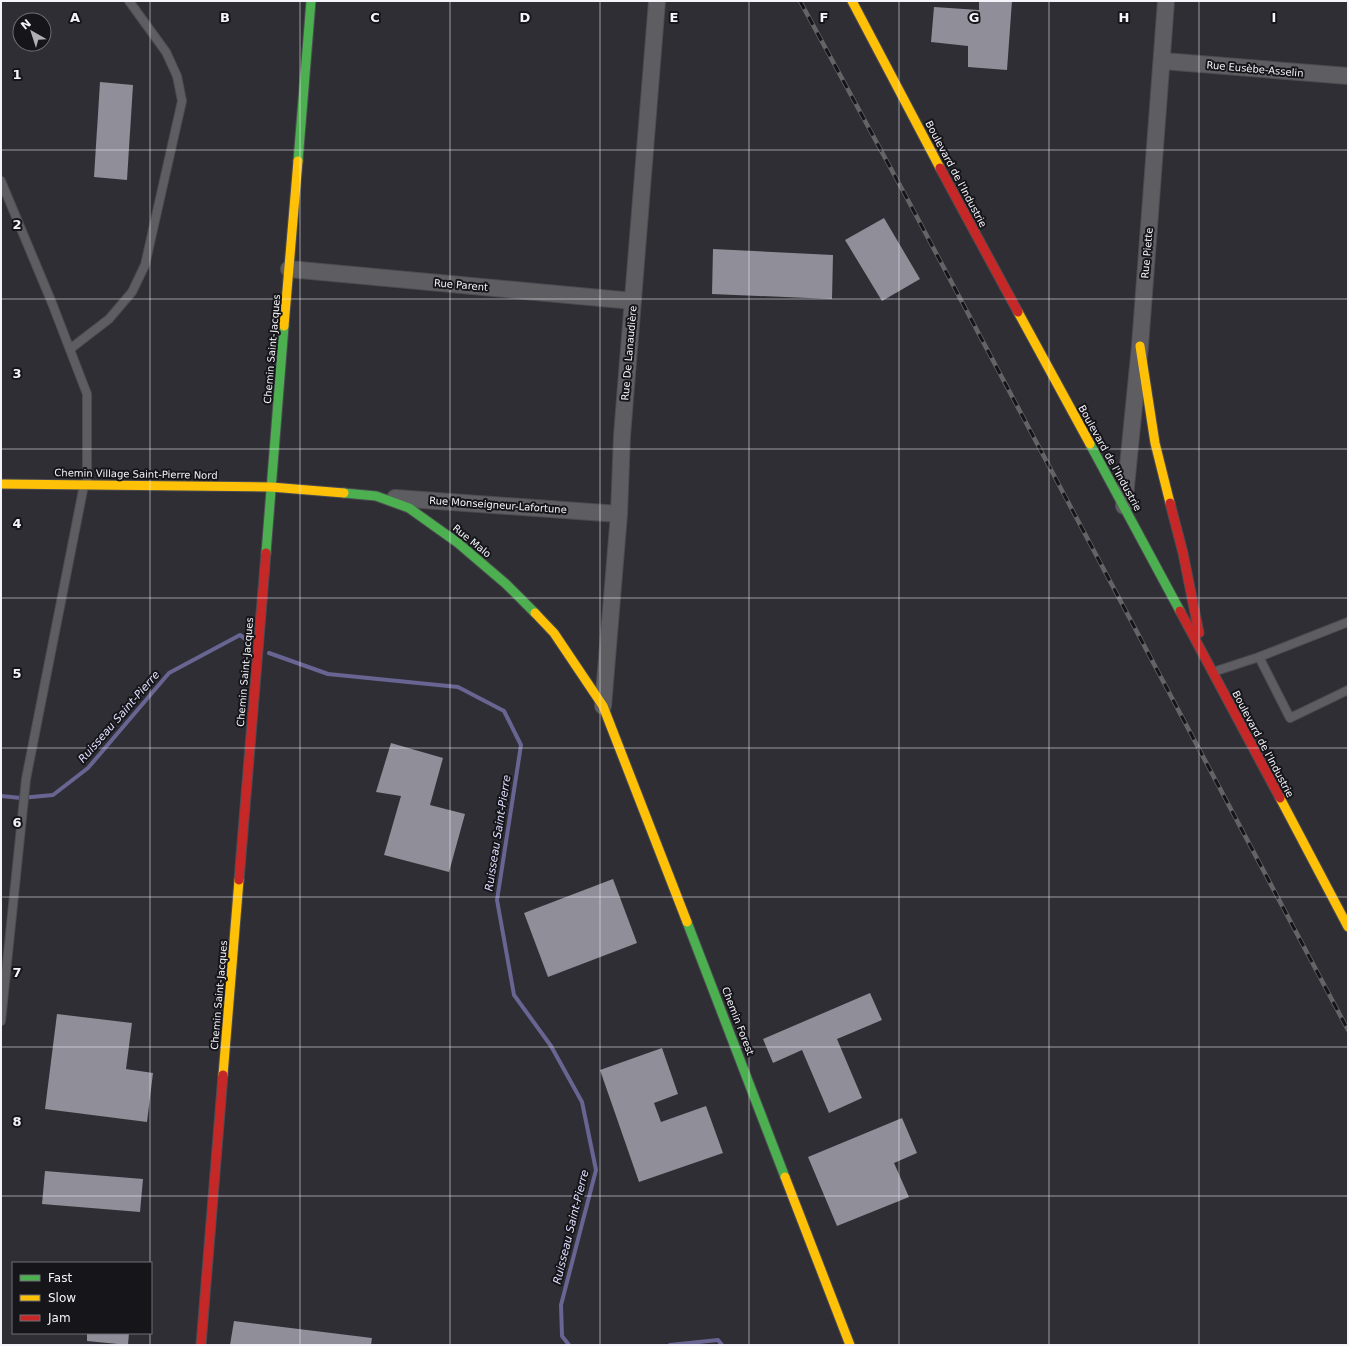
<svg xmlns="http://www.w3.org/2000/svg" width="1349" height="1346" font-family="'DejaVu Sans',sans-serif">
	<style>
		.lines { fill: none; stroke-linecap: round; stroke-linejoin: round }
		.stream { stroke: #696593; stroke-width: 4 }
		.building { fill: #8f8e99 }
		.lane-casing { stroke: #4c4b51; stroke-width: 10 }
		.street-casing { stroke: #4c4b51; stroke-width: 18 }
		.fast-casing { stroke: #4c4b51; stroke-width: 11 }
		.slow-casing { stroke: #4c4b51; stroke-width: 11 }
		.jam-casing { stroke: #4c4b51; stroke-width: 11 }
		.lane { stroke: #5e5e62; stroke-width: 8 }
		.street { stroke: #5e5e62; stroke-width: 16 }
		.fast { stroke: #4caf50; stroke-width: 9 }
		.slow { stroke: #ffc107; stroke-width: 9 }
		.jam { stroke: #c62828; stroke-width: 9 }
		.rail-casing { stroke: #646467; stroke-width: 4.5 }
		.rail { stroke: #15151a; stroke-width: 3; stroke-dasharray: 9; stroke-linecap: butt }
		.grid { fill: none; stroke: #f4f4fb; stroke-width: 1; stroke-opacity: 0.55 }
		.labels { text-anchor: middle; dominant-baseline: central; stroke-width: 4; stroke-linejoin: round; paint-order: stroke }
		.street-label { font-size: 10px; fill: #f4f4fb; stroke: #15151a }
		.water-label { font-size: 11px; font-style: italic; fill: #e0defd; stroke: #15151a }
		.grid-label { font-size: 13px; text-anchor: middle; font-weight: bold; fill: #f4f4fb; stroke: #15151a; stroke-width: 4; stroke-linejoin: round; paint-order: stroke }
	</style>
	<rect width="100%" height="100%" fill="#2e2e34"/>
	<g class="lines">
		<!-- stream -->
		<g class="stream">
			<path d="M269 653 328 674 458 687 504 711 521 745 497 900 514 995 551 1046 582 1102 596 1170 561 1305 562 1336 569 1345"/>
			<path d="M1 796 21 798 53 795 88 768 169 673 240 635 247 640"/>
			<path d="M670 1345 718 1340 722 1345"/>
		</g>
	</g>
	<!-- building -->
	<g class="building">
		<path d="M979 1H1012L1007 70 968 67V46L931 42 934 7 979 10Z"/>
		<path d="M100 82 133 85 127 180 94 177Z"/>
		<path d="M884 218 920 279 882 301 845 240Z"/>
		<path d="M713 249 833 255 832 299 712 294Z"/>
		<path d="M391 743 443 758 430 805 465 814 449 872 384 855 401 796 376 792Z"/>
		<path d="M613 879 637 943 548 977 524 913Z"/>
		<path d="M870 993 882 1020 837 1039 862 1098 829 1113 802 1050 773 1063 763 1039Z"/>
		<path d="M57 1014 132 1023 126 1069 153 1073 147 1122 45 1109Z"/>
		<path d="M662 1048 678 1094 654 1103 661 1122 706 1106 723 1153 639 1182 600 1070Z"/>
		<path d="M902 1118 917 1153 894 1163 909 1197 837 1226 808 1157Z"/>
		<path d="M45 1171 143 1179 140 1212 42 1204Z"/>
		<path d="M234 1321 372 1338 371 1345H230Z"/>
		<path d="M87 1333H129L128 1345 87 1341Z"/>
	</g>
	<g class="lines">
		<defs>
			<g id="lane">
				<path d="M1 181 52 303 87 394V483"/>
				<path d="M70 349 109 319 132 292 145 265 182 101 177 76 166 52 129 1"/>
				<path d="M1259 657 1290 718 1348 690"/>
				<path d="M1213 672 1259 657 1348 622"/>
				<path d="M1 1021 26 779 84 485"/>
			</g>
			<g id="street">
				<path d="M1163 61 1348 76"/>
				<path d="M289 269 633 301"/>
				<path d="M395 498 619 514"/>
				<path d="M1124 506 1140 346 1166 1"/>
				<path d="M603 706 619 514 622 436 657 1"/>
			</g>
			<g id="fast">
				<path d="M298 161 311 1"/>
				<path d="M1090 444 1180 611"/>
				<path d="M344 493 376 496 409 508 458 543 506 584 535 613"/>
				<path d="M266 553 284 326"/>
				<path d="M687 922 785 1177"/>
			</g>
			<g id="slow">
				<path d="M852 1 940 168"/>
				<path d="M1018 312 1090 444"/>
				<path d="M284 326 298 161"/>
				<path d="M1140 346 1155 443 1170 503"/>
				<path d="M1 484 271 487 344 493"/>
				<path d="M535 613 554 633 603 706 687 922"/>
				<path d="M1280 798 1348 927"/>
				<path d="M223 1075 239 880"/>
				<path d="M785 1177 850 1345"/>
			</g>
			<g id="jam">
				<path d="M940 168 1018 312"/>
				<path d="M1170 503 1183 553 1199 633"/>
				<path d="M1180 611 1280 798"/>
				<path d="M239 880 266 553"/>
				<path d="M201 1345 223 1075"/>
			</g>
		</defs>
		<!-- lane casing -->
		<use href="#lane" class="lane-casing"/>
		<!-- street casing -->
		<use href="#street" class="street-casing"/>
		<!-- fast casing -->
		<use href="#fast" class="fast-casing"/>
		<!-- slow casing -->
		<use href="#slow" class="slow-casing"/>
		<!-- jam casing -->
		<use href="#jam" class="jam-casing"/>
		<!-- lane -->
		<use href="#lane" class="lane"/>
		<!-- street -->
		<use href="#street" class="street"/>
		<!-- fast -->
		<use href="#fast" class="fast"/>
		<!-- slow -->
		<use href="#slow" class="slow"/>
		<!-- jam -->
		<use href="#jam" class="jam"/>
		<defs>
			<path id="rail" d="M800 1 909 202 1348 1030"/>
		</defs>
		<!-- rail casing -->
		<use href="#rail" class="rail-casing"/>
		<!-- rail -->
		<use href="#rail" class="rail"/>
	</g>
	<!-- grid -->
	<path class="grid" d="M150 1V1263M300 1V1345M450 1V1345M600 1V1345M749 1V1345M899 1V1345M1049 1V1345M1199 1V1345M1 150H1348M1 299H1348M1 449H1348M1 598H1348M1 748H1348M1 897H1348M1 1047H1348M1 1196H1348M150 1333V1345"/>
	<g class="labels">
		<!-- street labels -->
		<g class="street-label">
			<text transform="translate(1255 69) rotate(5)">Rue Eusèbe-Asselin</text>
			<text transform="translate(956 174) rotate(62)">Boulevard de l'Industrie</text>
			<text transform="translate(1147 253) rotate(-85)">Rue Piette</text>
			<text transform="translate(461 285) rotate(5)">Rue Parent</text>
			<text transform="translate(272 349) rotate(-85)">Chemin Saint-Jacques</text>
			<text transform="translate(629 353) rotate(-85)">Rue De Lanaudière</text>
			<text transform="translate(1110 458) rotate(61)">Boulevard de l'Industrie</text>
			<text transform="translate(136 474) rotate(1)">Chemin Village Saint-Pierre Nord</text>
			<text transform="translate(498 505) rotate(4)">Rue Monseigneur-Lafortune</text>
			<text transform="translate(472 541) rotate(39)">Rue Malo</text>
			<text transform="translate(245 672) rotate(-85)">Chemin Saint-Jacques</text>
			<text transform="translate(1263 744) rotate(62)">Boulevard de l'Industrie</text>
			<text transform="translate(219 995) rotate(-85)">Chemin Saint-Jacques</text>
			<text transform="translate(738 1021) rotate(69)">Chemin Forest</text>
		</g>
		<!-- water labels -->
		<g class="water-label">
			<text transform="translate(119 717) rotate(-49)">Ruisseau Saint-Pierre</text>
			<text transform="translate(498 833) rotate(-81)">Ruisseau Saint-Pierre</text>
			<text transform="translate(571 1227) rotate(-76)">Ruisseau Saint-Pierre</text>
		</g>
	</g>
	<g class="grid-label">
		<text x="75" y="22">A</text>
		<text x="225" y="22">B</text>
		<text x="375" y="22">C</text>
		<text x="525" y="22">D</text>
		<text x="674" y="22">E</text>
		<text x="824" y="22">F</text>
		<text x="974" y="22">G</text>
		<text x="1124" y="22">H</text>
		<text x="1274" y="22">I</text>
		<text x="17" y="79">1</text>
		<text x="17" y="229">2</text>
		<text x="17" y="378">3</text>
		<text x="17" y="528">4</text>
		<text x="17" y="678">5</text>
		<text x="17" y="827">6</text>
		<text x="17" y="977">7</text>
		<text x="17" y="1126">8</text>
	</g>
	<!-- border -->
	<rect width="1349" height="1346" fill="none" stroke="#f4f4fb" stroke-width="4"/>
	<!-- legend -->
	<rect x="12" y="1262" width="140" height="72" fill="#15151a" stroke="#6e6e74"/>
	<rect x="20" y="1275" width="20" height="6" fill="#4caf50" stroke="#6e6e74"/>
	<text x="48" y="1282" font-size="12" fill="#f4f4fb">Fast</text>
	<rect x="20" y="1295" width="20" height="6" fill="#ffc107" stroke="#6e6e74"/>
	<text x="48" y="1302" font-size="12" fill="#f4f4fb">Slow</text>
	<rect x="20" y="1315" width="20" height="6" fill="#c62828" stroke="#6e6e74"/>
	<text x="48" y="1322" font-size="12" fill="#f4f4fb">Jam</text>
	<!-- north arrow -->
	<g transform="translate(32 32) rotate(321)"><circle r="19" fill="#15151a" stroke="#6e6e74"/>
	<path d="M0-3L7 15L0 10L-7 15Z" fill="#afafb5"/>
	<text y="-6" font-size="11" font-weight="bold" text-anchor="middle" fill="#f4f4fb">N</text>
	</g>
</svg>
